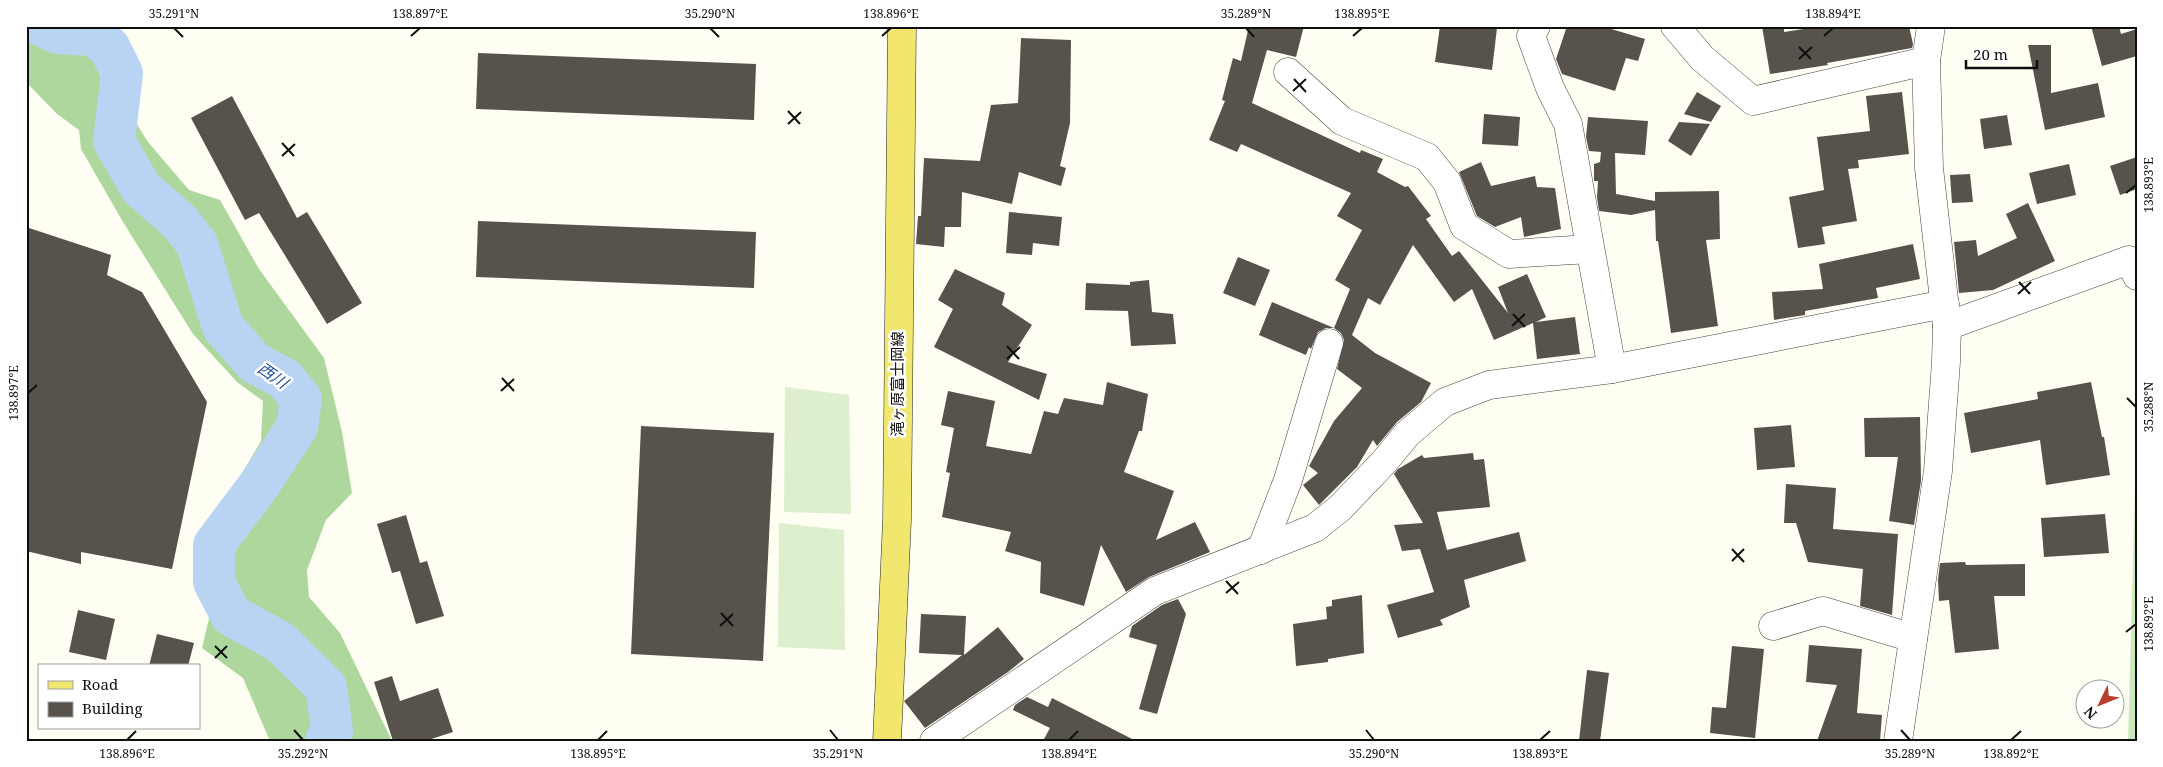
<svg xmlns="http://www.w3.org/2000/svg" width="2163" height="767" font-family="'Noto Serif','Noto Sans JP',serif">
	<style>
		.green { fill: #cce8bd }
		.forest { fill: #aed79d }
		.pitch { fill: #deefce }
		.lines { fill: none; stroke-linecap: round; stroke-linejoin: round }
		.river { stroke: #b9d4f3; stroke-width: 42 }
		.building { fill: #57524c }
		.minor-casing { stroke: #424242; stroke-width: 29 }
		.major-casing { stroke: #202020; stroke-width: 29 }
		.minor { stroke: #fff; stroke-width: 28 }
		.major { stroke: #f1e76f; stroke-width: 28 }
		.ticks { fill: none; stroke: #0f0f0f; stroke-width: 2 }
		.labels { text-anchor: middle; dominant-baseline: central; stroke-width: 5; stroke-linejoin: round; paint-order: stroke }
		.street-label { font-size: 15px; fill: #0f0f0f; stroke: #fff }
		.water-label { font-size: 16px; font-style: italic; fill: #1e509b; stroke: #fff }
		.neatline { fill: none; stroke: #0f0f0f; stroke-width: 2 }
		.ticks-label { font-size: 12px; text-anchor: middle; fill: #0f0f0f }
	</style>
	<rect width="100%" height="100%" fill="#fefef2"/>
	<!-- green -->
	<path class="green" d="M2137 487V741H2128L2135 488Z"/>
	<!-- forest -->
	<path class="forest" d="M26 26H109L101 67 148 142 189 190 220 200 259 269 324 358 342 432 352 493 326 520 307 570 309 597 340 633 392 741H270L243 678 202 648 244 470 261 441 263 401 237 382 193 334 123 222 81 149 79 130 57 114 26 82Z"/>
	<!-- pitch -->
	<g class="pitch">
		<path d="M785 387 849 395 851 514 784 512Z"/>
		<path d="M779 523 844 530 845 650 778 647Z"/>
	</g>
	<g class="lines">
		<!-- river -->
		<path class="river" d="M43 26 57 33 93 35 109 47 122 73 114 141 141 188 180 222 197 244 223 327 255 363 285 379 301 399 297 427 259 485 214 545V582L231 615 280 642 326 687 332 731 326 741"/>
	</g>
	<!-- building -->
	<g class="building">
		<path d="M1249 26H1304L1296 57 1267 50 1252 103 1360 153 1361 150 1383 159 1377 172 1405 187 1408 186 1431 216 1426 219 1452 256 1459 251 1508 313 1498 287 1527 274 1546 317 1536 322 1575 317 1580 354 1537 359 1533 323 1494 340 1472 289 1454 302 1413 245 1380 305 1368 298 1352 335 1375 353 1431 383 1421 402 1397 422 1377 446 1373 440 1357 467 1319 505 1303 485 1318 473 1309 466 1334 421 1362 388 1337 369 1344 340 1341 333 1334 328H1326L1318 332 1311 349 1309 347 1306 355 1259 335 1272 302 1334 328 1350 289 1335 280 1362 230 1337 216 1351 193 1241 144 1237 152 1209 140 1225 101 1222 100 1233 58 1241 61Z"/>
		<path d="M1440 26 1497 28 1492 70 1435 62Z"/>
		<path d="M1567 26H1601L1645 39 1638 61 1626 58 1615 91 1562 74 1556 59Z"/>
		<path d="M1762 26H1784V32L1823 26H1909L1913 44 1912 48 1827 63 1828 65 1770 74Z"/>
		<path d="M2091 26H2119L2121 34 2137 29V56L2102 66Z"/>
		<path d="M1021 38 1071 40 1070 123 1060 166 1066 168 1061 186 1019 172 1012 204 962 192 961 227H945L944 247 916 244 918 216H921L924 158 980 161 991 105 1018 103Z"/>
		<path d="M2028 45H2051V93L2098 83 2105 117 2045 130Z"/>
		<path d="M478 53 756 64 754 120 476 109Z"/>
		<path d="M1697 92 1721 106 1711 122 1684 114Z"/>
		<path d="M1902 92 1909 154 1858 160 1859 168 1848 169 1857 221 1822 227 1825 244 1798 248 1789 197 1824 190 1817 137 1870 131 1866 96Z"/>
		<path d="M232 96 297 218 307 212 362 303 327 324 259 213 245 220 191 118Z"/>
		<path d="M1484 114 1520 117 1518 146 1482 144Z"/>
		<path d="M2007 115 2012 145 1984 149 1980 119Z"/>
		<path d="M1588 117 1648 121 1645 155 1615 153 1616 194 1655 201V192L1719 191 1720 239 1706 240 1718 326 1671 333 1658 241H1656L1655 210 1631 215 1599 211 1597 197 1598 181H1594V164L1600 162 1601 152 1589 151 1586 137Z"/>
		<path d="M1679 122 1710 124 1691 156 1668 141Z"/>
		<path d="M2137 157V189L2120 195 2110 166Z"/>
		<path d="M1481 162 1491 186 1535 176 1537 187 1555 188 1561 229 1524 237 1521 217 1495 227 1477 216 1459 172Z"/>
		<path d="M2069 164 2076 195 2037 204 2029 173Z"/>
		<path d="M1970 174 1973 202 1952 203 1950 175Z"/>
		<path d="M2028 203 2055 261 1993 290 1959 293 1954 242 1976 240 1978 256 2017 238 2006 214Z"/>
		<path d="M1009 212 1062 217 1059 246 1033 243 1032 255 1006 253Z"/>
		<path d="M478 221 756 232 754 288 476 277Z"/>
		<path d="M26 227 111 255 107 275 142 292 207 402 172 569 81 552V564L26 551Z"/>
		<path d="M1913 244 1920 279 1876 288 1878 298 1805 311V315L1774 320 1772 292 1823 289 1819 264Z"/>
		<path d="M1238 257 1270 270 1255 306 1223 293Z"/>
		<path d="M955 269 1005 293 1002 305 1032 325 1008 362 1047 374 1039 400 934 347 953 309 938 300Z"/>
		<path d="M1149 280 1152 312 1173 314 1176 344 1131 346 1128 311 1085 310 1086 283 1130 285V282Z"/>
		<path d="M1107 382 1148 394 1142 431H1139L1124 472 1174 491 1156 540 1195 522 1210 552 1149 577 1126 592 1101 545 1084 606 1040 593 1041 562 1005 551 1011 532 942 517 950 473 946 472 954 428 941 425 948 391 995 401 986 446 1031 454 1044 411 1058 414 1064 398 1103 405Z"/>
		<path d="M2091 382 2102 437H2104L2110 475 2046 485 2040 440 1971 453 1964 413 2038 399 2037 392Z"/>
		<path d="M1920 417 1921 481 1914 525 1889 521 1898 457H1865L1864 418Z"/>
		<path d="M1791 425 1795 467 1757 470 1754 428Z"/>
		<path d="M641 426 774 433 763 661 631 654Z"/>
		<path d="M1473 453 1474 460 1484 459 1490 507 1437 512 1447 550 1519 532 1526 561 1464 580 1470 607 1440 620 1443 625 1398 638 1387 605 1434 592 1420 549 1402 551 1394 525 1423 523 1394 474 1398 469 1422 455 1424 458Z"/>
		<path d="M1786 484 1836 488 1833 529 1898 534 1892 615 1860 606 1863 569 1808 562 1796 523H1784Z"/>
		<path d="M2105 514 2109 553 2044 557 2041 518Z"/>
		<path d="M406 515 420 563 427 561 444 616 416 624 400 571 392 573 377 524Z"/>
		<path d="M1965 562 1966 565 2025 564V596H1994L1999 649 1955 653 1949 600 1939 601 1938 580 1940 563Z"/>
		<path d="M1362 595 1364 653 1328 659V662L1296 666 1293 624 1327 619 1326 607 1332 606V600Z"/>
		<path d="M1178 599 1186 614 1157 714 1139 709 1157 645 1129 637 1132 626 1162 605Z"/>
		<path d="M78 610 115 619 106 660 69 652Z"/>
		<path d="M921 614 966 616 964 655 998 627 1024 659 1008 672 925 728 904 701 962 655 919 653Z"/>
		<path d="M157 634 194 643 188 666H149Z"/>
		<path d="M1809 645 1862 649 1857 713 1882 715 1880 741H1817L1837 685 1806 682Z"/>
		<path d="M1732 646 1764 649 1755 738 1710 733 1712 707 1726 708Z"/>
		<path d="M1587 670 1609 673 1600 741H1579Z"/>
		<path d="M392 676 400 701 438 688 453 732 425 741H393L374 682Z"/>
		<path d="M1027 697 1048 707 1052 698 1136 741H1043L1050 728 1013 710 1015 705Z"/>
	</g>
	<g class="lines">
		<defs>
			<g id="minor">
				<path d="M1536 26 1531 36 1550 88 1568 124 1612 369"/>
				<path d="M1675 26 1702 58 1753 101 1926 61"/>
				<path d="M1288 72 1342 121 1427 157 1447 182 1464 226 1509 254 1590 249"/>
				<path d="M1947 326 2129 260 2137 276"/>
				<path d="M1261 550 1288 480 1329 343"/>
				<path d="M1773 626 1823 611 1913 638"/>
				<path d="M934 741 1155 591 1315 528 1340 508 1384 462 1407 434 1445 402 1489 385 1612 369 1945 304"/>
				<path d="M1898 741 1938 471 1946 362 1947 326 1929 168 1926 61 1931 26"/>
			</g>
			<path id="major" d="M887 741 897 520 902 26"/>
		</defs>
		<!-- minor casing -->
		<use href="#minor" class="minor-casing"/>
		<!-- major casing -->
		<use href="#major" class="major-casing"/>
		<!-- minor -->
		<use href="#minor" class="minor"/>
		<!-- major -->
		<use href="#major" class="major"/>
	</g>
	<!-- ticks -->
	<path class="ticks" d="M174 28 183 37M710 28 719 37M1246 28 1254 37M411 36 420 28M882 36 891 28M1353 36 1362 28M1824 36 1833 28M1799 47 1811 59M1799 59 1812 47M1294 79 1306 92M1293 91 1306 79M788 111 800 124M788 124 801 112M282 143 294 156M282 156 295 144M2126 193 2136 185M2019 282 2030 294M2018 294 2031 282M1513 314 1525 327M1512 326 1525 314M1007 346 1019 359M1007 359 1020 347M502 378 514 391M501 391 514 379M28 393 37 385M2127 398 2136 407M1732 549 1744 562M1732 561 1744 549M1226 581 1238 594M1226 593 1239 582M721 613 733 626M720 626 733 614M2126 632 2136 624M215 646 227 658M215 658 227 646M294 730 303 740M830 730 838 740M1366 730 1374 740M1901 730 1910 740M127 740 136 731M598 740 607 731M1069 740 1078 731M1540 740 1550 731M2011 740 2021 731"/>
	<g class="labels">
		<!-- street labels -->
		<g class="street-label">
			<text transform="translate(897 384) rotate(-90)">滝ヶ原富士岡線</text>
		</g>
		<!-- water labels -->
		<g class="water-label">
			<text transform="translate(273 375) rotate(35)">西川</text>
		</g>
	</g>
	<!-- border -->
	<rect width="2163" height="767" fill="none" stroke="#ffffff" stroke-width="55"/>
	<!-- legend -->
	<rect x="38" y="664" width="162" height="65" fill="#ffffff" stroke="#9f9f9f"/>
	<rect x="48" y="681" width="25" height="8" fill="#f1e76f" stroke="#9f9f9f"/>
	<text x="82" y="690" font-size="15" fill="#0f0f0f">Road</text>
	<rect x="48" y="702" width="25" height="15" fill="#57524c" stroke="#9f9f9f"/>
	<text x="82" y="714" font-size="15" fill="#0f0f0f">Building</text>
	<!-- north arrow -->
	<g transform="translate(2100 704) rotate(227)"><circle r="24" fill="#ffffff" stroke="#9f9f9f"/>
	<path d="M0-4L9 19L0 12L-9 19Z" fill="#b83e2e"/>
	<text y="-8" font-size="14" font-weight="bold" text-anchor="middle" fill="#0f0f0f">N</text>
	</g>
	<!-- scale -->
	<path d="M1966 60v8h71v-8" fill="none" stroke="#0f0f0f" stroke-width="2.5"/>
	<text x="1973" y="60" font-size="15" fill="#0f0f0f" stroke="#ffffff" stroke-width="4" paint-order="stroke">20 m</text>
	<rect x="28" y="28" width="2108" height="712" class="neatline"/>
	<g class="ticks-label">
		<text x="174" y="18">35.291°N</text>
		<text x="420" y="18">138.897°E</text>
		<text x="710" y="18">35.290°N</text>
		<text x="891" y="18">138.896°E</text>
		<text x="1246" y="18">35.289°N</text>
		<text x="1362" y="18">138.895°E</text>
		<text x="1833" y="18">138.894°E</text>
		<text transform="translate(2149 185) rotate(-90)" y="4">138.893°E</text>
		<text transform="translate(14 393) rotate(-90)" y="4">138.897°E</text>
		<text transform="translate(2149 407) rotate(-90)" y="4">35.288°N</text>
		<text transform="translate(2149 624) rotate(-90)" y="4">138.892°E</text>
		<text x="127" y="758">138.896°E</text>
		<text x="303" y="758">35.292°N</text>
		<text x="598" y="758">138.895°E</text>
		<text x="838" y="758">35.291°N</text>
		<text x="1069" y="758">138.894°E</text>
		<text x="1374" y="758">35.290°N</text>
		<text x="1540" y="758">138.893°E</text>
		<text x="1910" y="758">35.289°N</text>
		<text x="2011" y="758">138.892°E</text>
	</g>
</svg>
